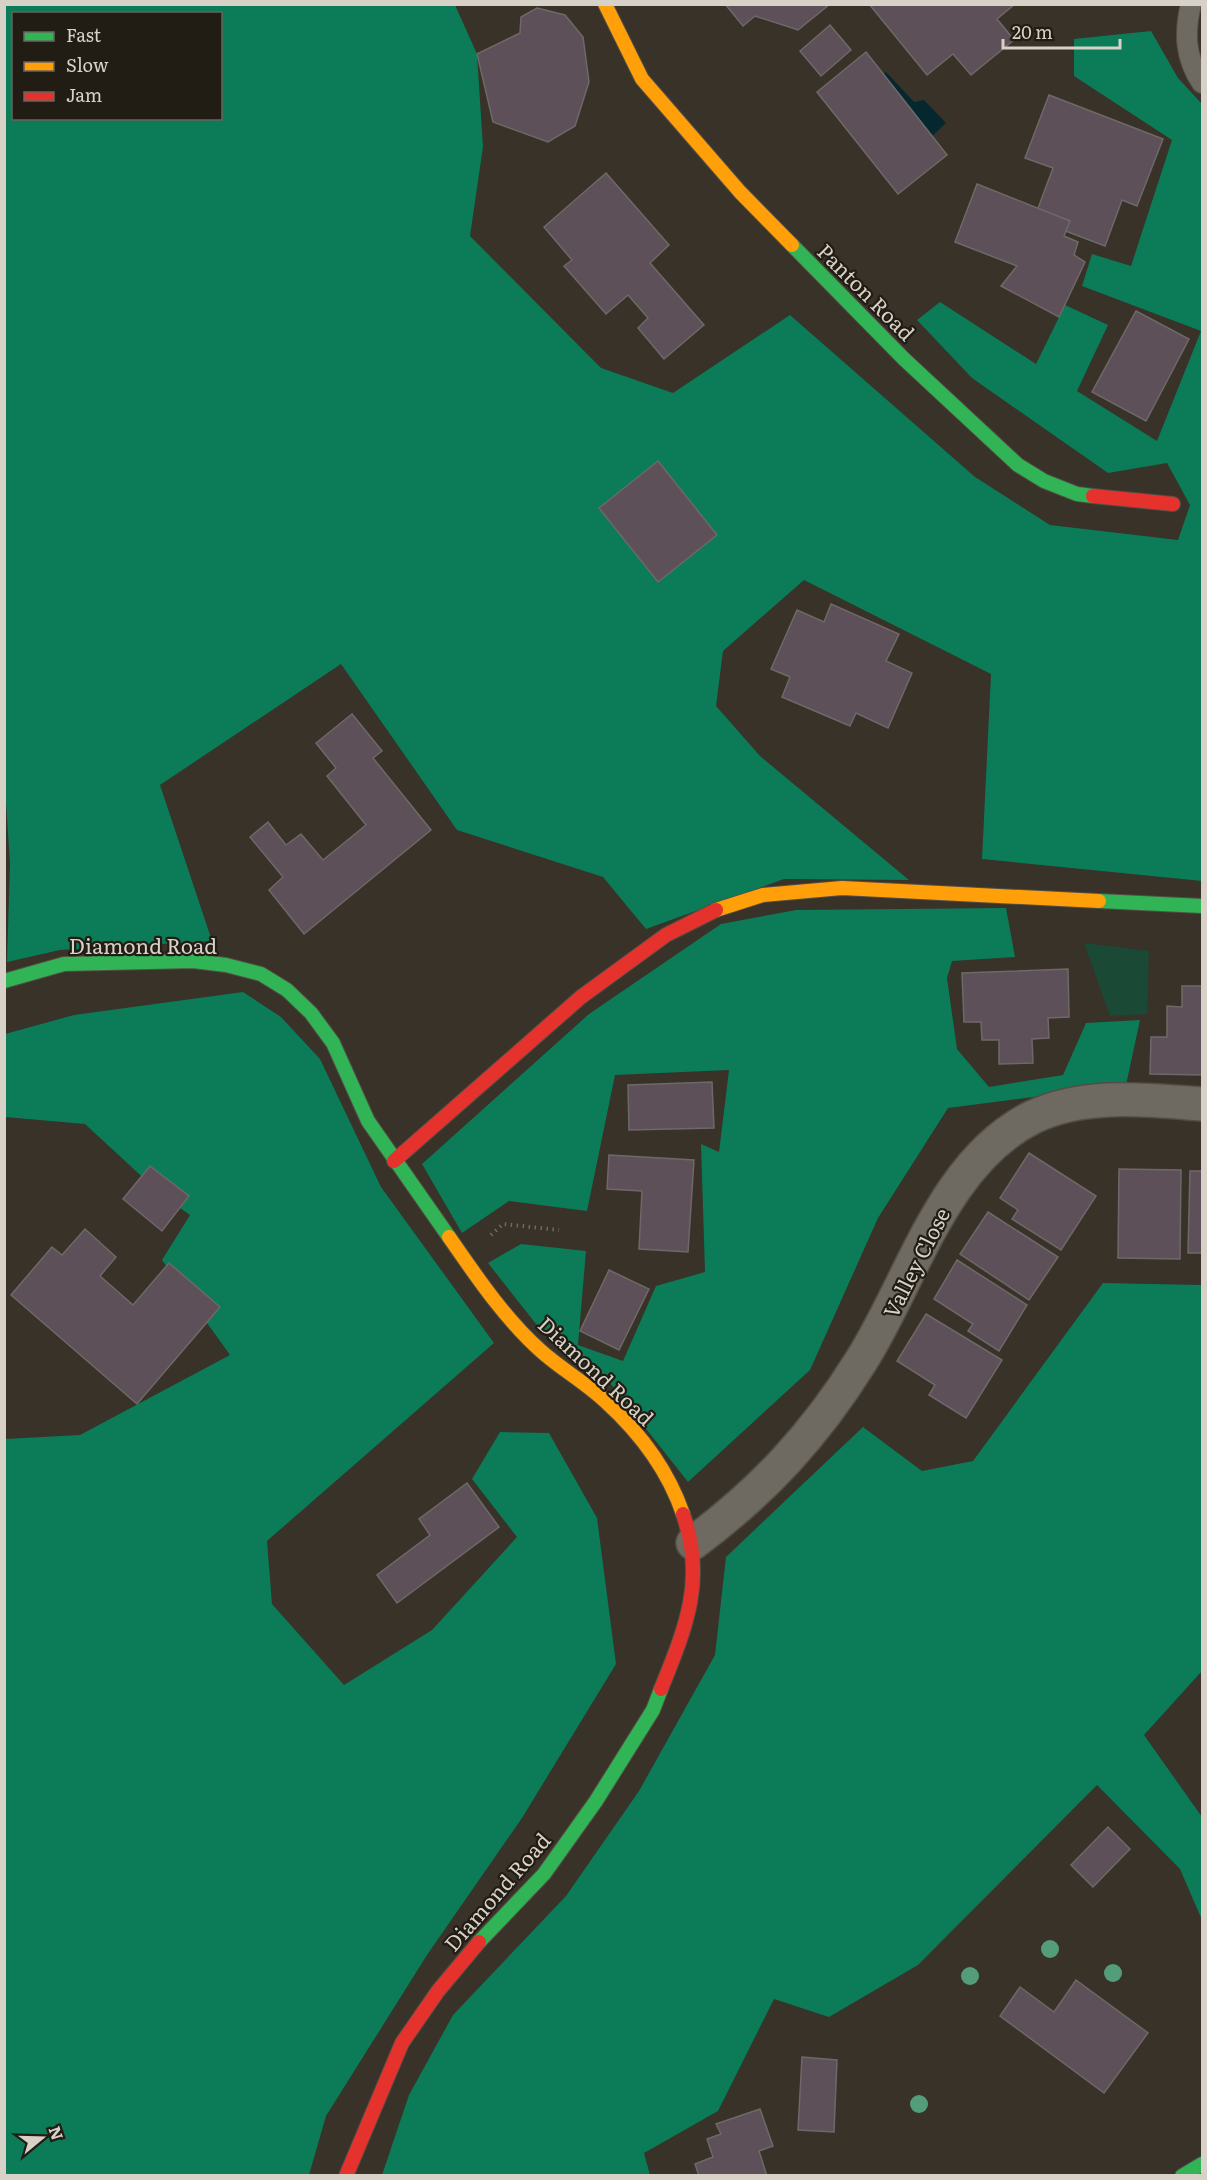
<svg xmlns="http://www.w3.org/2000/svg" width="1207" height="2180" font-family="Literata,serif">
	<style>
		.green { fill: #1a4936 }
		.forest { fill: #0b7b58; fill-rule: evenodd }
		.water { fill: #052830 }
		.building { fill: #5d5059; stroke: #6e6968; stroke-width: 1.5 }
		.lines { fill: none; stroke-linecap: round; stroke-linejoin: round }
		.lane-casing { stroke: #534e45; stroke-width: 22 }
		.street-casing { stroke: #534e45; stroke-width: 36 }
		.fast-casing { stroke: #534e45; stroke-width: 16 }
		.slow-casing { stroke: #534e45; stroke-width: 16 }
		.jam-casing { stroke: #534e45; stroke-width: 16 }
		.path { stroke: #6e6963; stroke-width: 4; stroke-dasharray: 1.5 4.5; stroke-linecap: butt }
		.lane { stroke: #6e6961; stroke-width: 20 }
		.street { stroke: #6e6961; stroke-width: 33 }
		.fast { stroke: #30b455; stroke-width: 14 }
		.slow { stroke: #ff9f0a; stroke-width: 14 }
		.jam { stroke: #e5322d; stroke-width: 14 }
		.tree { fill: #549d7a }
		.labels { text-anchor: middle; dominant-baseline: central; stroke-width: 4.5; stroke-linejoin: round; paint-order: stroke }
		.street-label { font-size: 21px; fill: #d8d1c7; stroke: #211c14 }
	</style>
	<rect width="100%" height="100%" fill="#383228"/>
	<!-- green -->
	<path class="green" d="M1084 943 1149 951 1147 1014 1110 1016Z"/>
	<!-- forest -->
	<g class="forest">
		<path d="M4 5H455L477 54 483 147 470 236 601 368 673 393 790 315 975 477 1050 525 1178 540 1190 505 1167 463 1108 473 972 378 917 320 940 302 1036 364 1065 305 1108 325 1077 391 1157 441 1201 331 1082 286 1092 254 1131 266 1172 140 1074 76V39L1151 31 1178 78 1202 104V881L982 859 991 674 804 580 723 651 716 706 760 756 909 880 784 879 646 929 603 877 457 830 341 664 160 785 212 941 60 950 7 962 10 864 4 771ZM14 14H220V118H14Z"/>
		<path d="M1006 908 1015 957 952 961 947 978 957 1049 989 1087 1063 1075 1086 1023 1140 1020 1126 1085 948 1108 878 1218 810 1370 688 1482 602 1373 540 1329 488 1263 521 1244 586 1251 578 1345 623 1361 656 1286 705 1272 701 1144 719 1152 729 1070 615 1075 587 1211 509 1201 462 1233 422 1164 589 1014 721 924 796 910Z"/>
		<path d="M243 992 281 1017 320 1059 381 1187 494 1343 267 1541 272 1604 344 1685 432 1630 517 1537 472 1479 500 1432 549 1433 597 1518 616 1664 522 1818 427 1955 326 2116 309 2175 5 2176V1439L80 1435 230 1355 162 1260 190 1215 164 1197 85 1124 5 1117V1034L74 1015Z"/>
		<path d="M1103 1283 1202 1285V1671L1144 1735 1202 1817V1920L1180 1869 1097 1785 918 1965 829 2017 774 1999 718 2111 644 2153 650 2175H382L409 2095 453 2015 566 1896 639 1791 715 1655 726 1557 863 1427 922 1471 973 1461Z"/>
	</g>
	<!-- water -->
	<path class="water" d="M886 72 914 102 924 100 946 123 928 140 874 83Z"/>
	<!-- building -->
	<g class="building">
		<path d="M725 4H830L798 30 755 16 743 26Z"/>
		<path d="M869 4H1015L997 19 1014 40 971 75 953 54 927 75Z"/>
		<path d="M537 8 565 15 583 37 589 82 575 126 548 142 493 122 477 54 520 33 521 17Z"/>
		<path d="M830 25 851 50 821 76 800 51Z"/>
		<path d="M866 52 947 155 898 194 817 92Z"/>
		<path d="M1049 95 1163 139 1137 206 1122 200 1105 246 1034 219 1053 168 1025 158Z"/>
		<path d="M606 173 669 245 650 263 704 325 664 359 638 328 648 318 628 295 606 314 564 266 572 260 544 227Z"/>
		<path d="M977 184 1070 221 1064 236 1078 242 1074 255 1085 262 1059 317 1001 286 1017 266 955 242Z"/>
		<path d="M1136 311 1189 339 1146 421 1092 392Z"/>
		<path d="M658 461 717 535 658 582 599 508Z"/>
		<path d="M831 604 899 634 886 661 912 673 888 728 856 713 850 726 782 697 790 677 771 669 797 610 824 622Z"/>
		<path d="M352 714 382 751 373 758 431 830 304 934 269 890 283 877 250 837 268 822 286 845 301 834 323 860 366 825 327 776 336 768 316 743Z"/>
		<path d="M1068 969 1069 1017 1048 1018 1049 1038 1032 1039 1033 1063 999 1064V1040H982L981 1022H964L962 973Z"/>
		<path d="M1182 986H1202V1075L1150 1074 1151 1037H1167V1006L1182 1007Z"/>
		<path d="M712 1082 714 1128 629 1130 628 1085Z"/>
		<path d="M1029 1153 1096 1196 1061 1250 1012 1219 1018 1210 1000 1198Z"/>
		<path d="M609 1155 694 1160 688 1252 639 1249 642 1191 607 1189Z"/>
		<path d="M150 1166 189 1196 162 1231 123 1199Z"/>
		<path d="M1119 1169 1181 1170 1180 1259 1118 1258Z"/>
		<path d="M1190 1171H1202V1253H1188Z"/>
		<path d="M988 1212 1058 1257 1029 1300 960 1254Z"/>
		<path d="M85 1229 116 1257 100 1276 133 1305 169 1263 220 1307 137 1404 11 1295 52 1247 62 1255Z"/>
		<path d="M957 1260 1027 1305 999 1351 968 1331 973 1324 934 1299Z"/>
		<path d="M609 1270 649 1289 619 1350 580 1331Z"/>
		<path d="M926 1314 1002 1360 966 1418 929 1395 935 1385 897 1361Z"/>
		<path d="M467 1483 499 1527 397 1603 377 1575 430 1535 419 1519Z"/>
		<path d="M1108 1827 1130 1849 1093 1887 1071 1865Z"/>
		<path d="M1076 1980 1148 2033 1104 2093 1000 2016 1020 1987 1054 2012Z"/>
		<path d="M802 2057 837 2060 834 2132 798 2130Z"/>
		<path d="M760 2109 773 2146 759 2151 767 2176H699L695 2164 713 2157 707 2139 721 2134 716 2124Z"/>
	</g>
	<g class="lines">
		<defs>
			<path id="lane" d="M1191 4C1184 33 1185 58 1202 83"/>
			<path id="street" d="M693 1543C763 1491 815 1435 861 1361 912 1281 942 1162 1033 1117 1085 1092 1147 1100 1202 1104"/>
			<g id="fast">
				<path d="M792 245 904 359 1018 465 1044 481 1077 494 1093 496"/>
				<path d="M1099 901 1202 906"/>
				<path d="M4 981 64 964 193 961 226 965 261 974 287 990 311 1013 333 1043 368 1121 449 1237"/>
				<path d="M479 1942 544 1874 596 1801 653 1710 661 1689"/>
				<path d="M1182 2176 1202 2164"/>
			</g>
			<g id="slow">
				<path d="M605 4 642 79 740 192 792 245"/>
				<path d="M716 910 763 895 842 888 1099 901"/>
				<path d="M449 1237C476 1276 505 1319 541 1351 561 1369 586 1383 606 1402 640 1433 668 1470 683 1514"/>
			</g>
			<g id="jam">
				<path d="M1093 496 1173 504"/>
				<path d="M394 1161 581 997 666 935 716 910"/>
				<path d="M661 1689C686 1627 706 1580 683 1514"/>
				<path d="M346 2176 402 2043 438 1991 479 1942"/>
			</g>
		</defs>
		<!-- lane casing -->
		<use href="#lane" class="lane-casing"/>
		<!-- street casing -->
		<use href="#street" class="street-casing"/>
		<!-- fast casing -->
		<use href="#fast" class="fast-casing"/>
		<!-- slow casing -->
		<use href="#slow" class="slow-casing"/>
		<!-- jam casing -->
		<use href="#jam" class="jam-casing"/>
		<!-- path -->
		<path class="path" d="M491 1235 503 1224 559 1230"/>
		<!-- lane -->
		<use href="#lane" class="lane"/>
		<!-- street -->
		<use href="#street" class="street"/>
		<!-- fast -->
		<use href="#fast" class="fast"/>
		<!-- slow -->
		<use href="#slow" class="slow"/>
		<!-- jam -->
		<use href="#jam" class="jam"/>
	</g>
	<!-- trees -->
	<g class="tree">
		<circle cx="1050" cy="1949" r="9"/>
		<circle cx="1113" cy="1973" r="9"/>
		<circle cx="970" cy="1976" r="9"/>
		<circle cx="919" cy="2104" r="9"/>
	</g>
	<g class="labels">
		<!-- street labels -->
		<g class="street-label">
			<text transform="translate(867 291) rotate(45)">Panton Road</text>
			<text x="143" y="944">Diamond Road</text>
			<text transform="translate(915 1262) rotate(-63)">Valley Close</text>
			<text transform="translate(597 1370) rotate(43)">Diamond Road</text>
			<text transform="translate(496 1891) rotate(-49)">Diamond Road</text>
		</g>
	</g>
	<!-- border -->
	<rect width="1207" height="2180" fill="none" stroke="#d8d1c7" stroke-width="12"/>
	<!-- legend -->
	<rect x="12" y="12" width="210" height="108" fill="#211c14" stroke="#6a645c" stroke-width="1.5"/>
	<rect x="24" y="32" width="30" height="9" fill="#30b455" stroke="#6a645c" stroke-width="1.5"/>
	<text x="66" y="42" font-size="18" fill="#d8d1c7">Fast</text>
	<rect x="24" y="62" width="30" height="9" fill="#ff9f0a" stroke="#6a645c" stroke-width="1.5"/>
	<text x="66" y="72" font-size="18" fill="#d8d1c7">Slow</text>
	<rect x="24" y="92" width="30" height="9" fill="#e5322d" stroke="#6a645c" stroke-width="1.5"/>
	<text x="66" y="102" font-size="18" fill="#d8d1c7">Jam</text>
	<!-- north arrow -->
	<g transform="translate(42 2138) rotate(71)" stroke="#211c14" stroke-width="4.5" paint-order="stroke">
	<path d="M0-4.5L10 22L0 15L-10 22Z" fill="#d8d1c7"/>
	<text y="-9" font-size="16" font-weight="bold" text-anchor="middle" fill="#d8d1c7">N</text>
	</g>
	<!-- scale -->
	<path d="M1003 39v9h117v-9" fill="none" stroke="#d8d1c7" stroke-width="3"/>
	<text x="1012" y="39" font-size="18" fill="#d8d1c7" stroke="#211c14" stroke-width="4.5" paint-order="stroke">20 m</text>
</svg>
